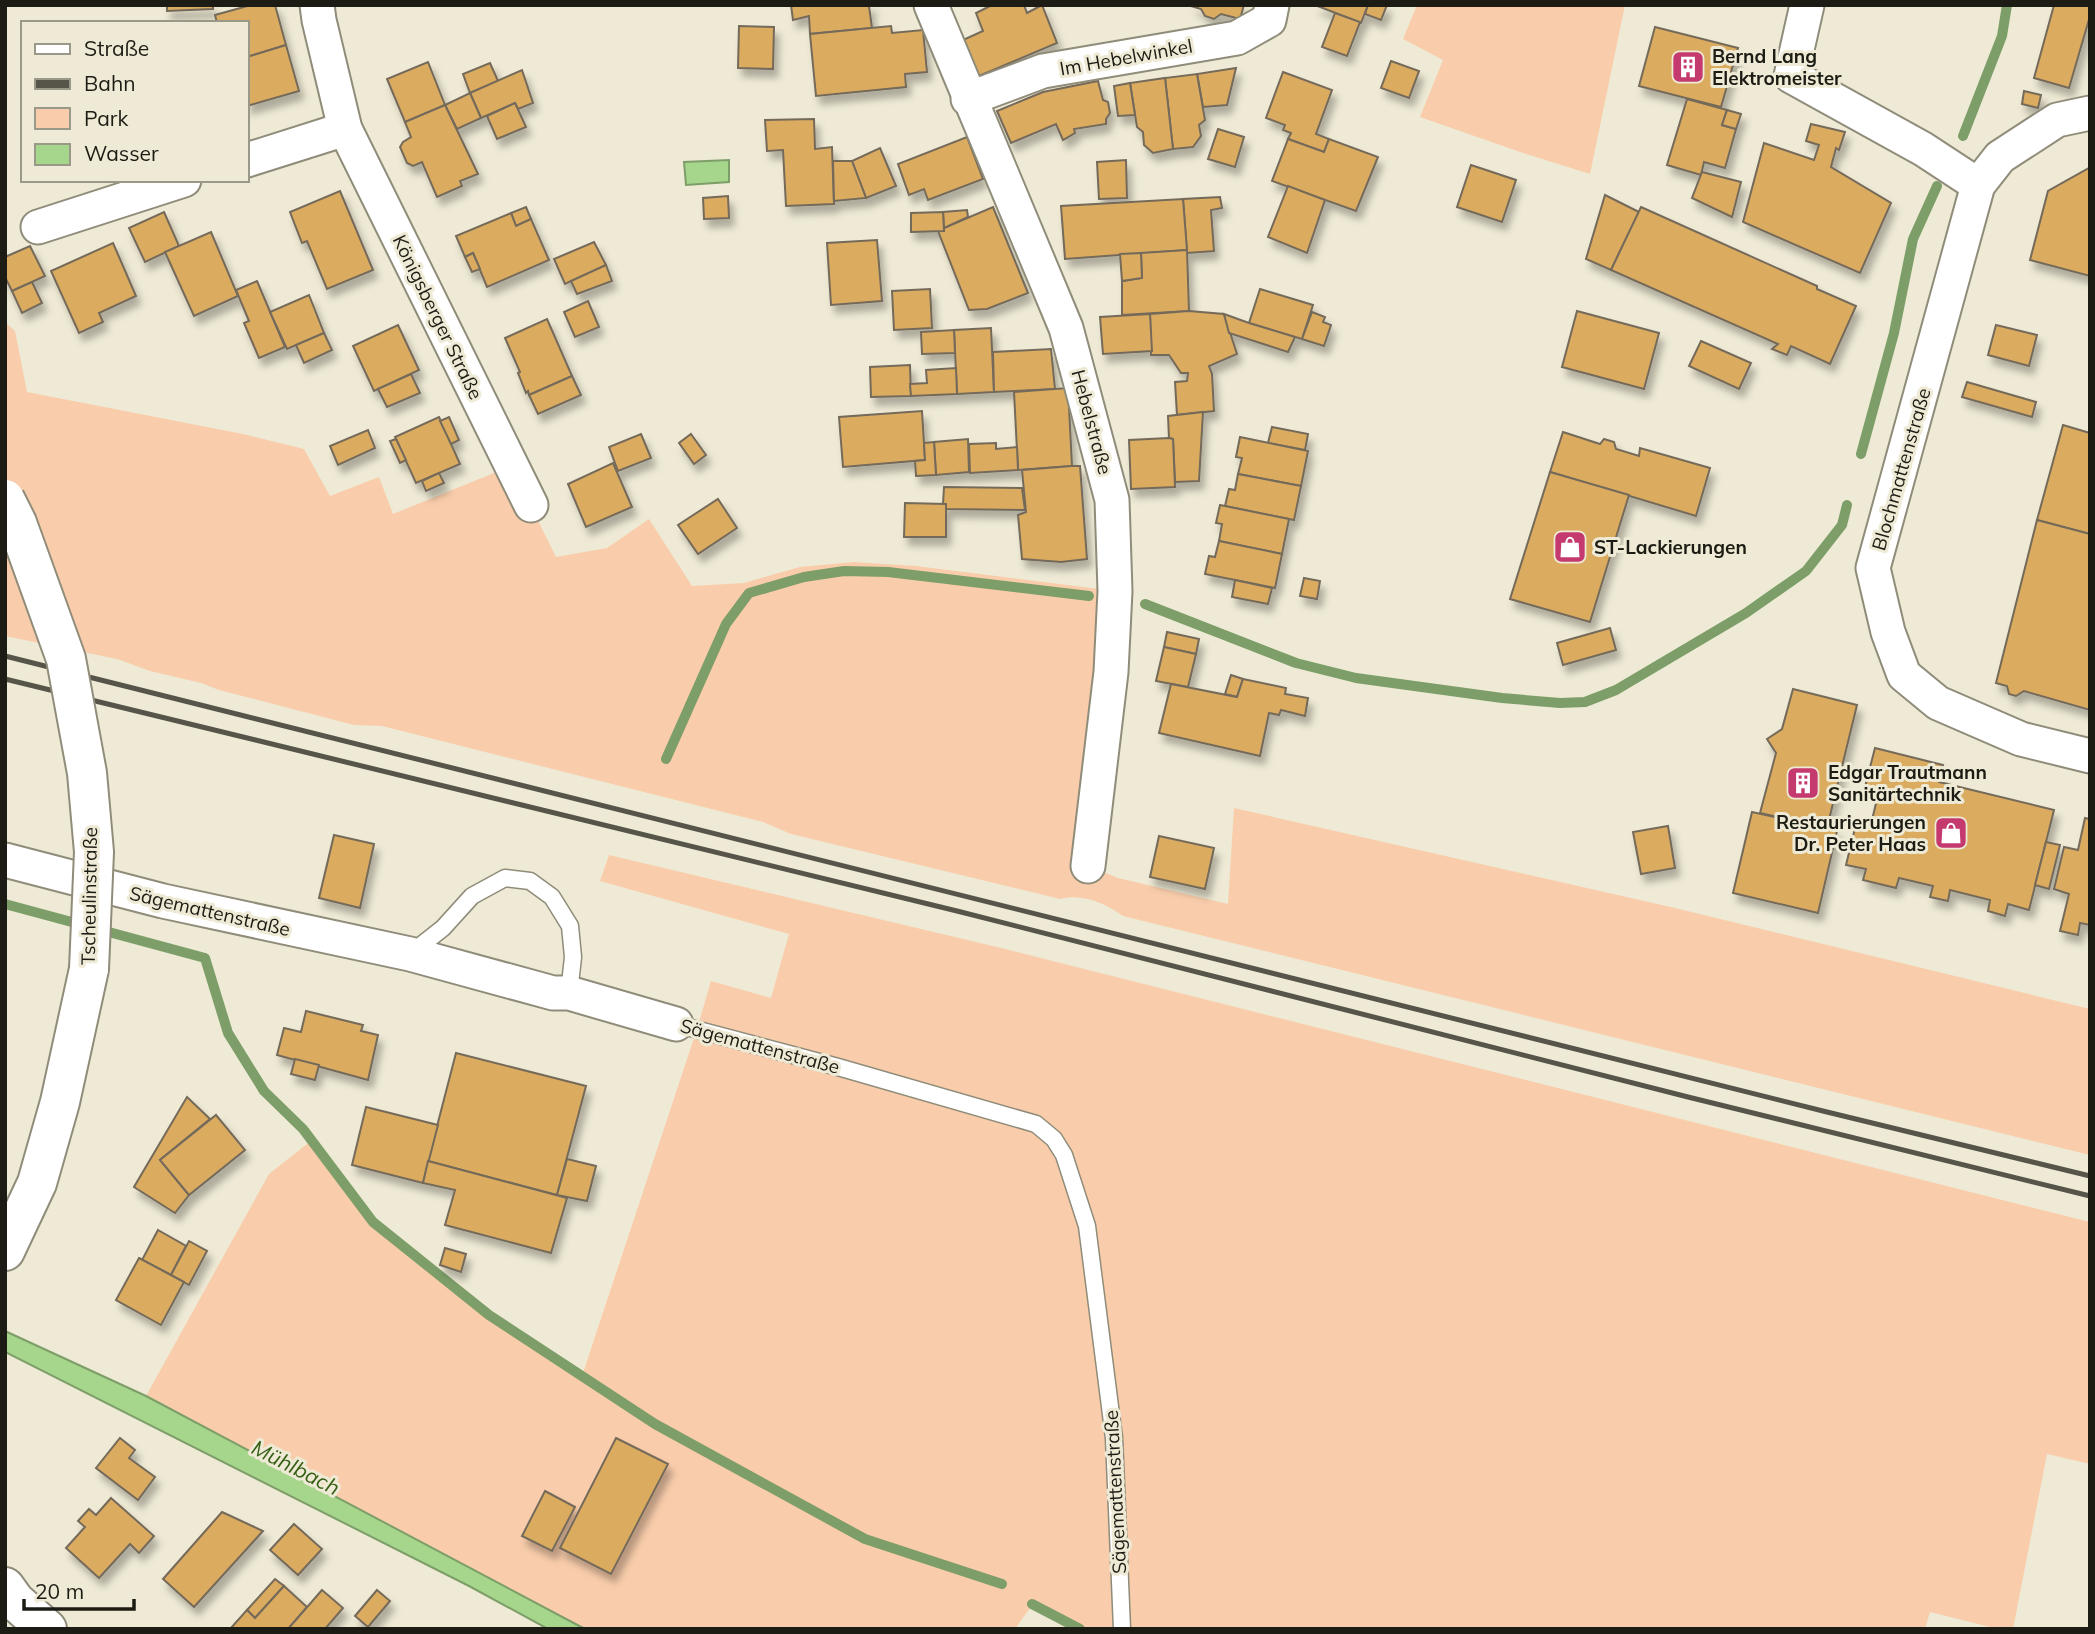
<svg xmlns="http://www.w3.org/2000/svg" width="2095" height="1634" font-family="Mulish,sans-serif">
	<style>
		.green { fill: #f9cdab }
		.water { fill: #a6d58c; stroke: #7d9e68; stroke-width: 2 }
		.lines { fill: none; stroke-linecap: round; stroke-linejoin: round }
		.stream { stroke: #7d9e68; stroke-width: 10 }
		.building { fill: #dbac60; stroke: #756a5a; stroke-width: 2; filter: url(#shadow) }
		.service-casing { stroke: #908c7a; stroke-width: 19 }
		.minor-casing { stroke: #908c7a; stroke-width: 37 }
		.tertiary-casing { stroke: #908c7a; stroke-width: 42 }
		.service { stroke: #fff; stroke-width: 16 }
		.minor { stroke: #fff; stroke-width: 33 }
		.tertiary { stroke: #fff; stroke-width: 38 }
		.rail { stroke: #57554a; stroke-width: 5 }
		.tertiary-bridge-casing { stroke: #908c7a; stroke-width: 42; stroke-linecap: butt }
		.tertiary-bridge { stroke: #fff; stroke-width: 38 }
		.labels { text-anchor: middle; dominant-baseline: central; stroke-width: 6; stroke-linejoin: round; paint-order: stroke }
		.poi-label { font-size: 19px; font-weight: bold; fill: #1d1c14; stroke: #eeead5; text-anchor: start }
		.street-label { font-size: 19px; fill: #1d1c14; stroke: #eeead5 }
		.water-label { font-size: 21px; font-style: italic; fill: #365f16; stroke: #eeead5 }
	</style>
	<defs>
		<filter id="shadow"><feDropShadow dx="4.5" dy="8" stdDeviation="3.5" flood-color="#0004"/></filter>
	</defs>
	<rect width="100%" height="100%" fill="#eeead5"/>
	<!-- green -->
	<g class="green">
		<path d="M1417 5H1625L1590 174 1523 153 1420 117 1443 60 1403 39Z"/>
		<path d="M5 322 15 331 27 392 243 434 304 449 330 496 379 477 393 514 511 466 556 557 607 548 649 519 692 586 744 583 800 567 854 562 916 566 1115 591 1088 866 1118 878 1228 904 1234 808 1675 908 2090 1009V1155L1123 916C1105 903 1082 893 1060 899L791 834 763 822 382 726 354 725 219 690 201 683 150 671 117 659 5 636Z"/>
		<path d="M609 855 997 947 2090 1222V1464L2047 1454 2013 1629H1998L1930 1612 1925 1629H1080L1033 1604 1015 1629H585L146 1396 269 1174 312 1140 373 1222 489 1315 582 1376 697 1029 711 981 771 998 789 934 600 881Z"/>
	</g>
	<!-- water -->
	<g class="water">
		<path d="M729 160V182L686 185 684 162Z"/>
		<path d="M5 1331 146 1396 585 1629H548L469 1586 5 1352Z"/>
	</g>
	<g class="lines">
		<!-- stream -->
		<g class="stream">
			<path d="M1963 136 2002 36 2007 5"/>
			<path d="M1861 454 1894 333 1913 239 1937 186"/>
			<path d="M1145 604 1296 663 1356 678 1502 698 1560 703 1585 702 1616 690 1746 613 1806 571 1842 525 1847 505"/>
			<path d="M666 759 726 624 749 593 804 577 844 571 888 572 1089 596"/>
			<path d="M5 904 205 958 228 1033 264 1091 303 1129 373 1222 489 1315 655 1424 865 1539 1002 1584"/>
			<path d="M1032 1604 1080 1629"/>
		</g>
	</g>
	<!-- building -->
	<g class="building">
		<path d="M167 5H213V9L167 11Z"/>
		<path d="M251 5H275L286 45 247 57V23H217L215 15Z"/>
		<path d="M791 5H874L869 6 872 28 810 34 809 16 793 20Z"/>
		<path d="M992 5H1024L1027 13 1042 5 1057 43 979 76 963 40 983 31 976 13Z"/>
		<path d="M1244 5 1240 19 1221 14 1214 19 1205 16 1201 9 1191 6Z"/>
		<path d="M1315 5H1368L1361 23Z"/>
		<path d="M1368 5H1387L1381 20 1365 14Z"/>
		<path d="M2054 5H2090V16L2069 88 2034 78Z"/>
		<path d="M1335 13 1360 22 1347 56 1322 47Z"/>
		<path d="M739 26 774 27 773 69 738 68Z"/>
		<path d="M891 26 892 33 923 30 927 72 905 74 906 87 816 96 810 34Z"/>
		<path d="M1655 27 1738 48 1721 107 1639 86Z"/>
		<path d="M286 45 299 91 247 106V57Z"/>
		<path d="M1391 61 1419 71 1409 98 1381 88Z"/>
		<path d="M428 62 445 105 405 122 387 79Z"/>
		<path d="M490 63 498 81 470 93 463 74Z"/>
		<path d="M1236 68 1227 105 1203 107 1197 74Z"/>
		<path d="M522 70 533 103 518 109 515 103 481 118 470 93Z"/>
		<path d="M1283 72 1332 90 1316 134 1329 139 1324 152 1288 139 1291 133 1283 130 1285 125 1266 118Z"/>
		<path d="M1197 74 1205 120 1199 125 1201 136 1193 147 1173 149 1165 78Z"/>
		<path d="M1165 78 1173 149 1153 153 1144 145 1143 132 1137 127 1130 83Z"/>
		<path d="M1098 81 1103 100 1108 102 1110 113 1106 119V124L1074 129 1075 133 1063 140 1056 124 1011 143 997 111 1043 92Z"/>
		<path d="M1130 83 1135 115 1118 116 1114 86Z"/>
		<path d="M2024 91 2041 95 2038 108 2022 104Z"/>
		<path d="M470 93 481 118 457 129 445 105Z"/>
		<path d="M1687 99 1727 110 1722 125 1736 129 1725 168 1704 162 1701 175 1667 165Z"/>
		<path d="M515 103 526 127 497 139 487 116Z"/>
		<path d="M445 105 478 174 460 181 462 186 437 197 422 162 413 166 407 163 400 147 403 142 411 137 405 122Z"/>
		<path d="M1727 110 1741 114 1736 129 1722 125Z"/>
		<path d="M814 119 815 149 832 147 834 204 786 206 783 150 767 151 765 120Z"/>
		<path d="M1811 124 1845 132 1839 150 1836 148 1831 167 1891 203 1860 273 1743 222 1764 143 1814 160 1819 145 1806 141Z"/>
		<path d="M1218 129 1244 137 1235 167 1208 159Z"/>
		<path d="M967 137 983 179 928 200 924 189 909 195 898 164Z"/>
		<path d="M1288 139 1324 152 1329 139 1378 157 1356 211 1272 181Z"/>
		<path d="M880 148 896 186 866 198 852 161Z"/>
		<path d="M1126 160 1127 198 1099 199 1097 162Z"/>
		<path d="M833 161H852L866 198 834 201Z"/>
		<path d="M1471 165 1516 180 1502 222 1457 207Z"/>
		<path d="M2089 168 2090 276 2030 260 2048 191Z"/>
		<path d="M1702 172 1741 182 1732 217 1692 198Z"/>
		<path d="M1288 186 1325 200 1307 253 1268 237Z"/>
		<path d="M340 191 373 270 327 289 307 241 302 243 290 212Z"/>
		<path d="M1605 195 1639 212 1611 270 1586 259Z"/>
		<path d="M728 196 729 218 704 219 703 198Z"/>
		<path d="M1220 197 1222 208 1211 210 1214 251 1187 253 1183 199Z"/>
		<path d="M1183 199 1187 250 1065 259 1061 206Z"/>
		<path d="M526 207 531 219 516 226 511 213Z"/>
		<path d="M993 207 1028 293 987 309 969 310 938 231H944V228Z"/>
		<path d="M1641 207 1817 286V289L1856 306 1830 364 1791 346 1787 355 1772 349 1778 344 1611 270Z"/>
		<path d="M967 210 968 217 944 228 943 212Z"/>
		<path d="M164 212 179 246 145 262 129 228Z"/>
		<path d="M943 212 944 231 911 232V213Z"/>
		<path d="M511 213 516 226 531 219 549 260 487 287 473 253 465 257 456 236Z"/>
		<path d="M211 232 238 296 194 316 165 252Z"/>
		<path d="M877 240 882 301 831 305 827 243Z"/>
		<path d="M594 242 606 265 565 284 554 259Z"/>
		<path d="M113 243 136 296 99 313 103 322 79 333 51 271Z"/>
		<path d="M30 246 45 276 12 291 5 277V257Z"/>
		<path d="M1187 250 1189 311 1122 315V281L1142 278 1141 253Z"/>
		<path d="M473 253 480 269 472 272 465 257Z"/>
		<path d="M1141 253 1142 278 1122 281 1120 254Z"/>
		<path d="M606 265 612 281 577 294 571 281Z"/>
		<path d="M257 281 285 347 259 358 244 323 249 321 236 290Z"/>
		<path d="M32 282 42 303 22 313 12 291Z"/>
		<path d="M930 289 932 328 894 330 892 291Z"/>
		<path d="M1260 289 1313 305 1302 339 1249 323Z"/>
		<path d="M309 295 324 333 287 349 270 312Z"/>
		<path d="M588 301 599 327 575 337 564 312Z"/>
		<path d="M1189 311 1224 314 1237 354 1209 366 1212 374 1214 411 1177 415 1175 382 1187 381 1188 373H1181L1169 355H1151L1150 314Z"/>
		<path d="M1577 311 1659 333 1644 389 1562 367Z"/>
		<path d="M1312 312 1325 317 1323 322 1331 325 1324 346 1302 339Z"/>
		<path d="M1150 314 1152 351 1103 354 1100 317Z"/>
		<path d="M1224 314 1249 323 1295 337 1288 352 1229 333Z"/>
		<path d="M547 319 572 376 529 395 528 391 526 393 518 373 520 372 505 338Z"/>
		<path d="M398 325 419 370 374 391 353 346Z"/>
		<path d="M1996 325 2037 335 2029 366 1988 355Z"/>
		<path d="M991 328 994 392 957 394 954 330Z"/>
		<path d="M954 330 955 353 922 354 921 332Z"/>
		<path d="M324 333 332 350 304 363 296 345Z"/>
		<path d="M1701 341 1751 363 1739 389 1689 366Z"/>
		<path d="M1051 349 1055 389 994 392 993 352Z"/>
		<path d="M910 365 911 396 871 397 870 367Z"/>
		<path d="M956 368 957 394 911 396 910 384 927 383 926 370Z"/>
		<path d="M411 374 420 393 387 407 378 389Z"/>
		<path d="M572 376 581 395 538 414 529 395Z"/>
		<path d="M1967 382 2036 402 2032 417 1962 397Z"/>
		<path d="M1068 388 1072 466 1018 470 1014 392Z"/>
		<path d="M922 411 925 460 843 467 839 417Z"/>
		<path d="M1203 412 1199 481 1175 482 1173 439 1169 438 1168 416Z"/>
		<path d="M439 417 460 464 416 483 395 437Z"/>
		<path d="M449 417 459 440 451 444 440 421Z"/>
		<path d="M2063 425 2090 433V534L2037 520Z"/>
		<path d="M1272 427 1308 434 1305 450 1268 443Z"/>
		<path d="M368 430 375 448 338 465 330 446Z"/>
		<path d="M1563 432 1600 444 1604 439 1614 442 1616 449 1639 456 1640 448 1710 468 1696 516 1550 472Z"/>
		<path d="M641 434 651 458 618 471 609 447Z"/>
		<path d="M691 434 706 455 694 464 679 443Z"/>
		<path d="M1240 437 1308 451 1301 486 1238 474 1242 458 1236 457Z"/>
		<path d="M1169 438 1173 439 1175 487 1131 489 1129 440Z"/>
		<path d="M396 439 406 460 400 463 390 441Z"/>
		<path d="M968 439 969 472 936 475 934 442Z"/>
		<path d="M934 442 936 475 916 476 915 461 925 460 924 443Z"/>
		<path d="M996 443V449L1017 447 1018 470 970 473 969 444Z"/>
		<path d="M613 463 632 507 586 527 568 484Z"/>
		<path d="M1072 466H1080L1087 559 1061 562 1022 559 1018 515 1026 512 1022 470Z"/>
		<path d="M1550 472 1629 495 1590 622 1510 599Z"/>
		<path d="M439 473 444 483 426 491 422 481Z"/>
		<path d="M1238 474 1301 486 1294 520 1225 506 1229 489 1235 490Z"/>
		<path d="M944 487 1022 488 1025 510 946 509V504H943Z"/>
		<path d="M718 499 737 528 698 554 678 525Z"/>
		<path d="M905 503 946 504V537H904Z"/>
		<path d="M1220 505 1289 519 1282 554 1219 541 1222 524 1216 523Z"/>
		<path d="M2037 520 2090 534V710L2024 691 2016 696 2009 694 2007 686 1996 683Z"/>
		<path d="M1219 541 1282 554 1275 588 1205 574 1209 556 1215 557Z"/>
		<path d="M1304 578 1320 581 1317 599 1300 596Z"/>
		<path d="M1235 580 1272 588 1268 604 1232 597Z"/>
		<path d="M1610 628 1616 650 1563 665 1557 643Z"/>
		<path d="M1167 632 1199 639 1196 654 1164 647Z"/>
		<path d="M1164 647 1196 654 1188 687 1156 681Z"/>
		<path d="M1231 675 1243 679 1237 697 1225 694Z"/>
		<path d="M1243 679 1286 688 1285 694 1308 698 1305 716 1281 710 1279 715 1269 713 1260 756 1159 733 1171 684 1237 697Z"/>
		<path d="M1793 689 1857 705 1827 828 1760 813 1776 753 1767 739 1782 729Z"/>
		<path d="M1875 748 1943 765 1939 782 2054 810 2029 910 2008 904 2005 916 1988 911 1990 900 1950 890 1948 901 1930 897 1933 886 1899 878 1896 888 1863 880 1866 869 1846 865 1857 820 1871 824 1879 791 1865 787Z"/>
		<path d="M1752 812 1837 831 1818 913 1733 893Z"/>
		<path d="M2085 818 2090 819V925L2080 923 2078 935 2060 931 2069 894 2054 889 2064 847 2078 850Z"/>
		<path d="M1668 826 1675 868 1641 874 1633 832Z"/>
		<path d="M334 835 374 844 360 908 319 898Z"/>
		<path d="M1159 836 1214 848 1205 889 1150 877Z"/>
		<path d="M2046 842 2060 845 2049 889 2035 885Z"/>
		<path d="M306 1011 363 1025 361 1031 378 1035 368 1080 277 1055 284 1028 301 1032Z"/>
		<path d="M456 1053 586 1086 557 1195 428 1161Z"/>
		<path d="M295 1059 319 1065 315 1080 291 1074Z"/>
		<path d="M187 1097 210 1119 160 1160 189 1195 175 1213 134 1187Z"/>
		<path d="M366 1107 438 1125 423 1183 352 1165Z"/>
		<path d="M216 1115 245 1150 189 1195 160 1160Z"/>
		<path d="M567 1159 596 1166 587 1201 557 1195Z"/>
		<path d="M428 1161 567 1198 551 1253 445 1225 455 1190 423 1183Z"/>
		<path d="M158 1230 186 1246 171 1275 142 1260Z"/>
		<path d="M189 1241 207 1251 189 1285 171 1275Z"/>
		<path d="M445 1248 466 1254 461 1272 440 1265Z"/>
		<path d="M139 1258 184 1282 161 1325 116 1300Z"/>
		<path d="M120 1438 135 1450 129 1458 155 1477 138 1500 96 1468Z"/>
		<path d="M616 1438 668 1464 611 1574 560 1548Z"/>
		<path d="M545 1491 575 1507 552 1551 522 1536Z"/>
		<path d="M111 1498 154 1536 139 1553 130 1544 99 1578 66 1548 85 1527 78 1521 89 1509 96 1515Z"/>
		<path d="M222 1512 263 1531 194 1607 163 1579Z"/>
		<path d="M294 1524 322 1549 298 1575 270 1550Z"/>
		<path d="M275 1579 284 1586 255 1618 247 1610Z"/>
		<path d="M284 1586 307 1607 288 1629H230L247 1610 255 1618Z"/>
		<path d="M322 1590 343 1608 325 1629H288Z"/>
		<path d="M377 1590 390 1601 368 1627 355 1616Z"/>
	</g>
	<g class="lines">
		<defs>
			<g id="service">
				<path d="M410 954 443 928 472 896 505 878 530 881 552 897 570 926 573 957 569 993"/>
				<path d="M676 1024 838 1067 1036 1124 1054 1139 1064 1155 1087 1226 1114 1438 1122 1629"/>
			</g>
			<g id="minor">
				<path d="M317 5 319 20 345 129 531 505"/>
				<path d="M931 5 1066 328 1112 500 1115 591 1111 672 1088 866"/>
				<path d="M1807 5 1791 76 1923 149 1978 185"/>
				<path d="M968 99 1043 71 1237 38 1269 20 1272 5"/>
				<path d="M2090 113 2057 120 2000 157 1978 185 1873 568 1888 632 1904 675 1938 703 2021 739 2090 756"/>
				<path d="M247 160 345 129"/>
				<path d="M38 227 184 180"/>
				<path d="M5 860 163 901 410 954 553 993H569L676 1024"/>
			</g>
			<g id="tertiary">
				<path d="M5 1251 37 1183 60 1102 89 969"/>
				<path d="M5 1587 15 1601 47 1629"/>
			</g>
		</defs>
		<!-- service casing -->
		<use href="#service" class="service-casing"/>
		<!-- minor casing -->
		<use href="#minor" class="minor-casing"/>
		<!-- tertiary casing -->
		<use href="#tertiary" class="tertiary-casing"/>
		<!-- service -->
		<use href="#service" class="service"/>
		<!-- minor -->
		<use href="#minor" class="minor"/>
		<!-- tertiary -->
		<use href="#tertiary" class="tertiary"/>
		<!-- rail -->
		<g class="rail">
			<path d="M5 656 1827 1112 2090 1176"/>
			<path d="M5 679 957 911 1688 1097 2090 1196"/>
		</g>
		<defs>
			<path id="tertiary-bridge" d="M5 499 17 523 66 659 87 773 94 852 89 969"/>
		</defs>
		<!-- tertiary-bridge casing -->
		<use href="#tertiary-bridge" class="tertiary-bridge-casing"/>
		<!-- tertiary-bridge -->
		<use href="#tertiary-bridge" class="tertiary-bridge"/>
	</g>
	<!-- icons -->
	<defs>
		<symbol id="building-square" viewBox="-11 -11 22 22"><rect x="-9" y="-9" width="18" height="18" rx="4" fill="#c53a6e" stroke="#eeead5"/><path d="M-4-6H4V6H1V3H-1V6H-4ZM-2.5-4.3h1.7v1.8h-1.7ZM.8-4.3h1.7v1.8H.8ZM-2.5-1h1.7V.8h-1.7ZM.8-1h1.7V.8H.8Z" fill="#fff"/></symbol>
		<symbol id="shop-square" viewBox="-11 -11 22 22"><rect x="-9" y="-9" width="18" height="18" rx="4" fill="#c53a6e" stroke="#eeead5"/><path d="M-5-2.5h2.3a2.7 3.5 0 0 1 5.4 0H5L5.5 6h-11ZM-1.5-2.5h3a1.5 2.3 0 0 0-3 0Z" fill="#fff"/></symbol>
	</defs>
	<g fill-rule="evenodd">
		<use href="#building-square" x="1669" y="48" width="38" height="38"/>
		<use href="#shop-square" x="1551" y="528" width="38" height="38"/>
		<use href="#building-square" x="1784" y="764" width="38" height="38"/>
		<use href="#shop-square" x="1932" y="814" width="38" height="38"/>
	</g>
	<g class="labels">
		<!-- poi labels -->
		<g class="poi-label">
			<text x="1712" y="56">Bernd Lang<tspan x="1712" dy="22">Elektromeister</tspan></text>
			<text x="1594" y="547">ST-Lackierungen</text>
			<text x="1828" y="772">Edgar Trautmann<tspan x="1828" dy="22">Sanitärtechnik</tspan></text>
			<text x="1926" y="822" text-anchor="end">Restaurierungen<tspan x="1926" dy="22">Dr. Peter Haas</tspan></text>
		</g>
		<!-- street labels -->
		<g class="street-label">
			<text transform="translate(1126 57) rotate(-10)">Im Hebelwinkel</text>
			<text transform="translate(438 317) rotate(64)">Königsberger Straße</text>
			<text transform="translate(1092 422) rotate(75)">Hebelstraße</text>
			<text transform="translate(1901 469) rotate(-74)">Blochmattenstraße</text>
			<text transform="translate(89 896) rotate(-89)">Tscheulinstraße</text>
			<text transform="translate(210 911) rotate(13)">Sägemattenstraße</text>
			<text transform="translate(760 1046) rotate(15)">Sägemattenstraße</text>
			<text transform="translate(1115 1492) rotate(-93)">Sägemattenstraße</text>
		</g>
		<!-- water labels -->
		<g class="water-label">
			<text transform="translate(296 1467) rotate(27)">Mühlbach</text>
		</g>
	</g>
	<!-- border -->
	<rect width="2095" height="1634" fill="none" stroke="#1d1c14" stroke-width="14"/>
	<!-- legend -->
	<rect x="21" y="21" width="228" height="161" fill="#eeead5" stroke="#9a9888" stroke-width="2"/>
	<rect x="35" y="44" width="35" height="10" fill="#ffffff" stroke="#9a9888" stroke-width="2"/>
	<text x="84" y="56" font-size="21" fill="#1d1c14">Straße</text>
	<rect x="35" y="79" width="35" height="10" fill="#57554a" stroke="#9a9888" stroke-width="2"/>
	<text x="84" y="91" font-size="21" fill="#1d1c14">Bahn</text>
	<rect x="35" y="108" width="35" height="21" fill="#f9cdab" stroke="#9a9888" stroke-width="2"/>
	<text x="84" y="126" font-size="21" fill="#1d1c14">Park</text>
	<rect x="35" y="144" width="35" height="21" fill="#a6d58c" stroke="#9a9888" stroke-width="2"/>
	<text x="84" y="161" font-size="21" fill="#1d1c14">Wasser</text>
	<!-- scale -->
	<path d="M24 1599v10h110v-10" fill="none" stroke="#1d1c14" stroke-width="3.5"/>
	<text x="35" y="1599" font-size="21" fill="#1d1c14" stroke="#eeead5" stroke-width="5" paint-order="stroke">20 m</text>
</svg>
